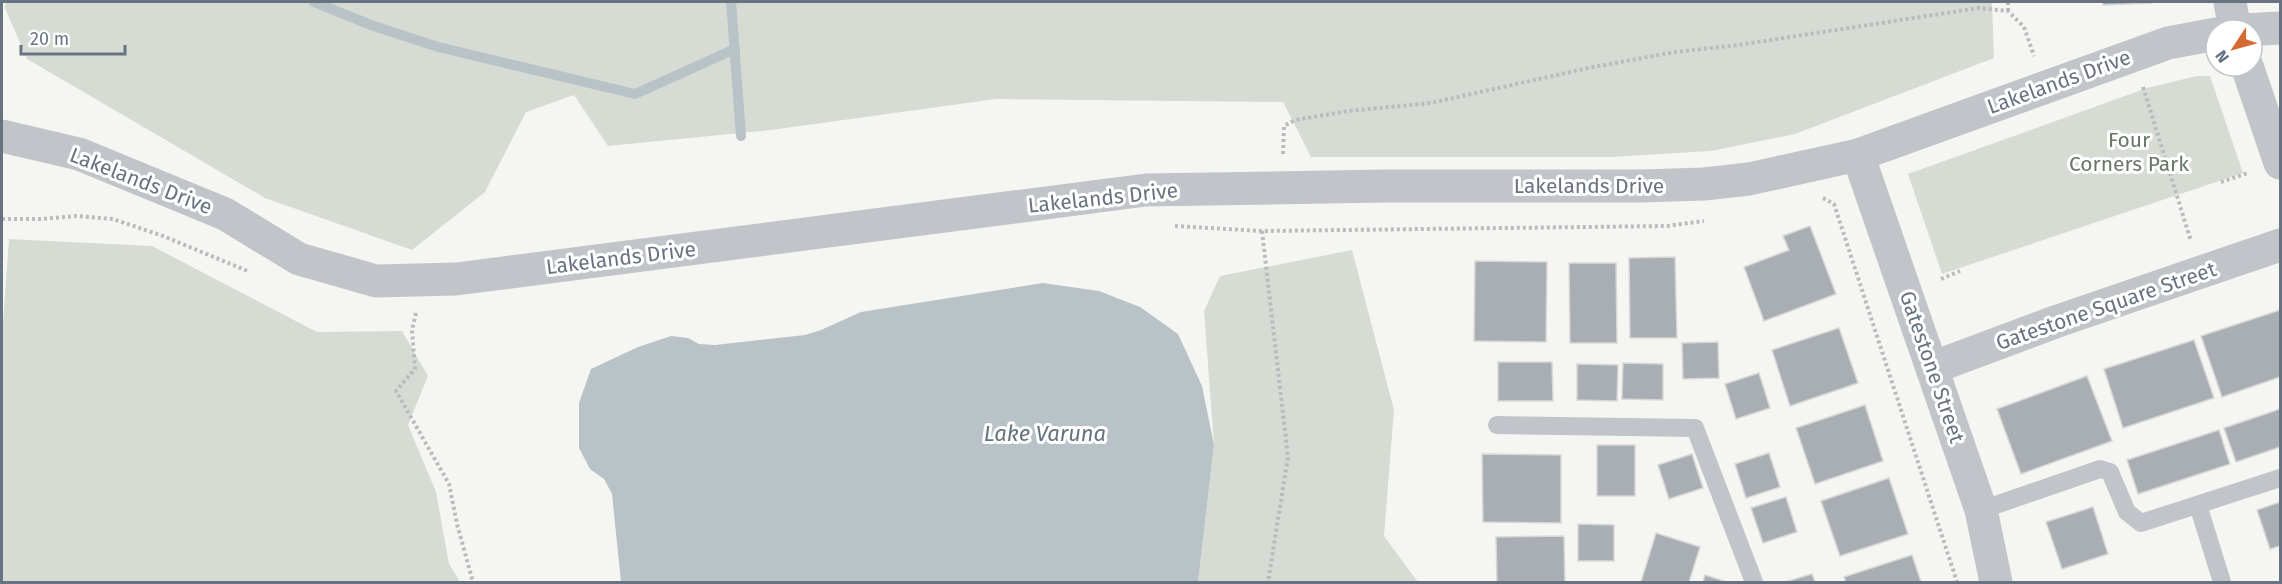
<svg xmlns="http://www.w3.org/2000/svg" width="2282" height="584" font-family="'Fira Sans',sans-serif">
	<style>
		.green { fill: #d6dcd4 }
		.water { fill: #b9c2c7 }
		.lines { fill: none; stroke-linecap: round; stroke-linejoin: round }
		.stream { stroke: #b9c2c7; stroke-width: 10 }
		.building { fill: #a8aeb4; stroke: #d7d7d5; stroke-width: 1.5 }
		.path { stroke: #b9bbbe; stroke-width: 4; stroke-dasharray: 3 3; stroke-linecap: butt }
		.lane { stroke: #c1c4c8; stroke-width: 18 }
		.street { stroke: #c1c4c8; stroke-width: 33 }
		.labels { text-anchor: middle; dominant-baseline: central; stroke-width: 6; stroke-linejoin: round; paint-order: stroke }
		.street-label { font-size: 21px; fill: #677381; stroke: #fff }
		.park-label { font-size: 21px; fill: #677965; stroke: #fff }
		.water-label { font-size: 22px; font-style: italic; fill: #63737e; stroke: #fff }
	</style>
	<rect width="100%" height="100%" fill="#f5f6f2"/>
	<!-- green -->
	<g class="green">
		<path d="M6 2H1992L1994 58 1795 134 1711 151 1610 157H1311L1283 102 996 99 771 130 608 146 574 95 526 112 485 192 412 250 265 198 27 59 5 8Z"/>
		<path d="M2197 76H2210L2243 173 1942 274 1908 174 2147 88Z"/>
		<path d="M9 239 152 246 317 332 402 331 428 376 408 425 436 492 449 564 460 582H2V338Z"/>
		<path d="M1352 250 1394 410 1384 536 1418 582H1198L1214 445 1204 311 1220 276Z"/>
	</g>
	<!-- water -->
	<path class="water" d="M1043 283 1099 291 1140 307 1178 334 1202 386 1214 445 1198 582H621L612 494 604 479 590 469 579 448V403L591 369 638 347 671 336 688 338 699 344 715 345 805 335 821 330 861 312Z"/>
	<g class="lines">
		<!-- stream -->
		<g class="stream">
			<path d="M314 2 371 25 438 47 635 94 735 49"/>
			<path d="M731 2 741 136"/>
		</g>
	</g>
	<!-- building -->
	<g class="building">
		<path d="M2103 2H2151V3L2103 5Z"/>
		<path d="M1810 226 1836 294 1764 321 1744 267 1789 250 1783 236Z"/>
		<path d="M1675 257 1677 338H1630L1629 258Z"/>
		<path d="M1475 261 1547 262 1546 342 1474 341Z"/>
		<path d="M1569 263H1616L1617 343H1570Z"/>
		<path d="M2280 310V377L2222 397 2201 336Z"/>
		<path d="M1839 328 1858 383 1790 406 1772 350Z"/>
		<path d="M2194 340 2214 398 2123 428 2104 369Z"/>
		<path d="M1718 342 1719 378 1683 379 1682 343Z"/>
		<path d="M1498 362H1552L1553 401H1498Z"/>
		<path d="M1623 363 1663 364V400L1622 399Z"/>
		<path d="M1577 364 1618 365 1617 401 1577 400Z"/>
		<path d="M1759 373 1770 408 1736 419 1725 384Z"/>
		<path d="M2087 376 2112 441 2021 474 1997 409Z"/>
		<path d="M1865 405 1883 461 1815 484 1796 428Z"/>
		<path d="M2280 409V447L2236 462 2224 428Z"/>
		<path d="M2219 430 2230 464 2138 494 2127 460Z"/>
		<rect x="1597" y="445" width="38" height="51"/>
		<path d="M1769 453 1780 487 1746 498 1735 464Z"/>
		<path d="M1482 454 1561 455V523L1483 522Z"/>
		<path d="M1692 454 1703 488 1669 499 1658 465Z"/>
		<path d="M1889 478 1908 534 1840 556 1821 501Z"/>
		<path d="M1786 497 1797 532 1763 543 1751 508Z"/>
		<path d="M2280 502V546L2270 549 2257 510Z"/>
		<path d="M2093 507 2108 554 2062 569 2046 522Z"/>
		<path d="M1578 524 1614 525V561H1578Z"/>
		<path d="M1656 533 1700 547 1689 582H1641Z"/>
		<path d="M1564 536 1565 582H1497L1496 537Z"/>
		<path d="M1912 555 1921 582H1846L1844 577Z"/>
		<path d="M1812 574 1815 582H1785Z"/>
		<path d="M1705 575 1727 582H1703Z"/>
	</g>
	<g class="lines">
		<!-- path -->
		<g class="path">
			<path d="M2008 11V2"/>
			<path d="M2143 87 2191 241"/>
			<path d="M1283 154 1284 126 1295 120 1348 111 1431 103 1588 68 1675 52 1738 45 1979 8 2008 11 2024 27 2034 56"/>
			<path d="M2221 182 2248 173"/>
			<path d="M1823 198 1834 204 1957 582"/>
			<path d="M2 219H41L76 216 113 219 163 236 250 272"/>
			<path d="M1175 226 1262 231 1667 226 1704 221"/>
			<path d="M1262 231 1288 457 1268 582"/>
			<path d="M1941 279 1960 271"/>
			<path d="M416 313 412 330 415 369 396 391 449 484 457 524 473 582"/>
		</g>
		<!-- lane -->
		<g class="lane">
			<path d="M1497 425 1695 428 1754 582"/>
			<path d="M2198 505 2222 582"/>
			<path d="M1981 510 2100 469 2110 472 2127 512 2141 523 2280 478"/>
		</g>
		<!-- street -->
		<g class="street">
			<path d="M2230 2 2235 30"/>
			<path d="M2243 30 2280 28"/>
			<path d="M2247 66 2280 163"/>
			<path d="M2 136 79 154 225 214 299 259 376 281 456 279 1146 190 1385 186H1642L1704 184 1749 179 1858 155 2168 43 2216 34"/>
			<path d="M1858 155 1981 510 1996 582"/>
			<path d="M1932 368 2055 322 2280 245"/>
		</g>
	</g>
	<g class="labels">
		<!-- street labels -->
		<g class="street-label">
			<text transform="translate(2059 82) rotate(-20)">Lakelands Drive</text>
			<text transform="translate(141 181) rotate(21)">Lakelands Drive</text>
			<text x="1589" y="186">Lakelands Drive</text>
			<text transform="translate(1103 198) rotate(-6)">Lakelands Drive</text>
			<text transform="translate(621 258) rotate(-7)">Lakelands Drive</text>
			<text transform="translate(2106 306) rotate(-19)">Gatestone Square Street</text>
			<text transform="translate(1932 367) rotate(71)">Gatestone Street</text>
		</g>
		<!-- park labels -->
		<g class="park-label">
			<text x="2129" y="140">Four<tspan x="2129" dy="24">Corners Park</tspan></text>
		</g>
		<!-- water labels -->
		<g class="water-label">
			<text x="1045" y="433">Lake Varuna</text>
		</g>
	</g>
	<!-- border -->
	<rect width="2282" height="584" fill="none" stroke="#677381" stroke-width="6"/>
	<!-- north arrow -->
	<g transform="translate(2234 48) rotate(234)"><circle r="28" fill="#ffffff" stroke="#c2c7cd" stroke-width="1.5"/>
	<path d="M0-4.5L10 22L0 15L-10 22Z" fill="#d56a33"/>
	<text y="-9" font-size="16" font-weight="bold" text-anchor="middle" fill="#677381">N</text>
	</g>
	<!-- scale -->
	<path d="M21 45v9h104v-9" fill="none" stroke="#677381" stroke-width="3"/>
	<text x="30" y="45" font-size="18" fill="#677381" stroke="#ffffff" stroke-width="4.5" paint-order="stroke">20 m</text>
</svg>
